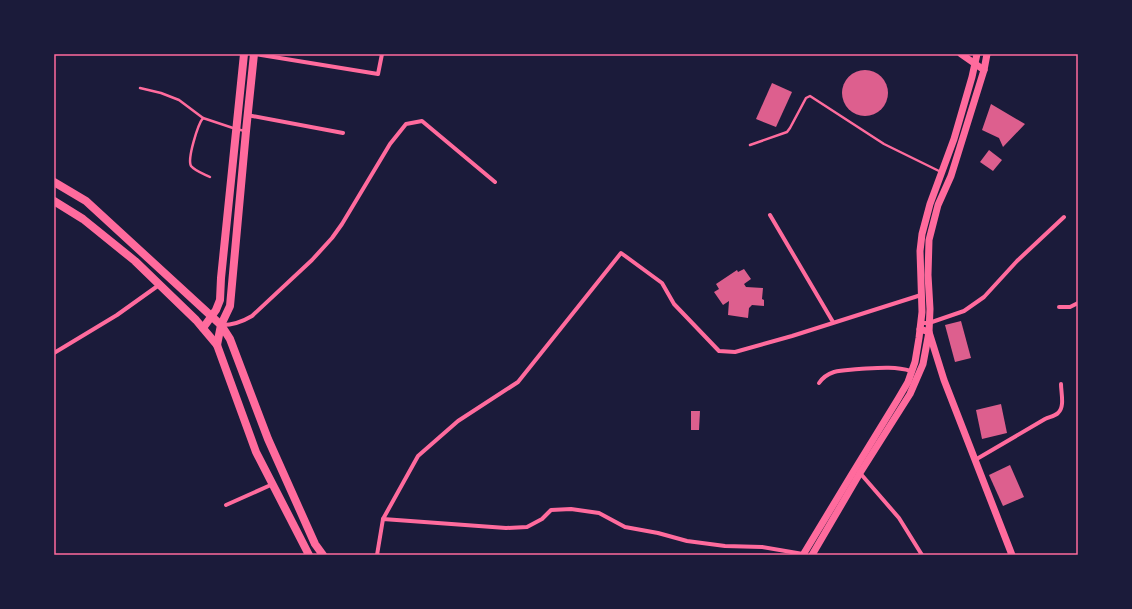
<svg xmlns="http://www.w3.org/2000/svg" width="1132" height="609" font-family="'Noto Sans',sans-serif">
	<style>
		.building { fill: #dd5f8e }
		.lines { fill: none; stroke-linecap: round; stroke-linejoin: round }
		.service { stroke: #ff6b9d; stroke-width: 2.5 }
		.minor { stroke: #ff6b9d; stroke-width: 4 }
		.tertiary { stroke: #ff6b9d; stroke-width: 7 }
		.secondary { stroke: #ff6b9d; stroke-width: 7 }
		.primary { stroke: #ff6b9d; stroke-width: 8 }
		.neatline { fill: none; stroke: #ff6b9d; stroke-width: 1.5 }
	</style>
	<rect width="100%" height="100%" fill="#1b1b3a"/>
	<!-- building -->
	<g class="building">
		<circle cx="865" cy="93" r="23"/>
		<path d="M772 83 792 92 776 127 756 119Z"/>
		<path d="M991 104 1025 124 1003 147 999 138 982 130Z"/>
		<path d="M989 150 1002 160 993 171 980 162Z"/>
		<path d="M744 269 751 279 744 284 746 287 763 288 762 299 764 300V306L752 305 749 308 748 318 728 315 729 301 723 305 714 292 719 289 716 284 737 270 738 272Z"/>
		<path d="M961 321 971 358 955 362 945 325Z"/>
		<path d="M1001 404 1007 433 982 439 976 410Z"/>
		<path d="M691 411H700L699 430H691Z"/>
		<path d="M1010 465 1024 497 1003 506 989 475Z"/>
	</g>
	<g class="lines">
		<!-- service -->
		<g class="service">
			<path d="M140 88 161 93 179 100 203 118"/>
			<path d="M750 145 787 132 790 128 806 98 810 96 884 144 941 172"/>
			<path d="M210 177C204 174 195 171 191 166 187 159 198 124 203 118L236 129 245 131"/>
		</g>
		<!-- minor -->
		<g class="minor">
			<path d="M255 54 378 74 382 54"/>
			<path d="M247 115 343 133"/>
			<path d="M770 215 833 322"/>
			<path d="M1059 307H1070L1078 303"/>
			<path d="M921 323H929L964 311 984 297 1017 261 1064 217"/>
			<path d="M222 325C234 325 242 322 252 316L312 260 332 238 342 224 390 144 406 124 422 121 495 182"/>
			<path d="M54 353 117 315 159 285"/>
			<path d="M819 383C823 377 828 374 834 372 842 370 851 370 859 369 877 368 894 366 911 371"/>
			<path d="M975 460 1045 419C1049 417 1055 416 1058 413 1065 407 1061 393 1061 384"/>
			<path d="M860 473 899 518 922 555"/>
			<path d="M226 505 273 484"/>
			<path d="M383 519 418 456 458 421 518 382 621 253 662 283 674 304 719 351 735 352 792 336 921 295"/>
			<path d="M377 555 383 519 506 528 527 527 542 519 551 510 571 509 599 513 625 527 658 533 687 541 725 546 762 547 803 554"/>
		</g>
		<!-- tertiary -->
		<g class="tertiary">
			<path d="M961 54 984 70"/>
			<path d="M920 329 929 332 944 380 1012 555"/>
		</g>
		<!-- secondary -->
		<g class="secondary">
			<path d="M803 555 852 474 898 399 908 382 915 362 919 338 922 312 920 251 922 234 930 204 954 139 972 77 977 54"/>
			<path d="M812 555 860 473 910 394 923 364 929 332 930 309 928 275 929 240 938 205 951 176 984 70 987 54"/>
		</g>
		<!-- primary -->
		<g class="primary">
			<path d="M254 54 246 131 230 306 221 325 217 345 256 452 309 555"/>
			<path d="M54 182 86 201 221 325 230 339 268 439 315 544 323 555"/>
			<path d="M54 201 83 219 135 261 196 320 217 345"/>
			<path d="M203 328 216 310 220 300 221 278 244 54"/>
		</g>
	</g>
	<!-- border -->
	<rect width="1132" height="609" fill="none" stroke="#1b1b3a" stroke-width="110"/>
	<rect x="55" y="55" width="1022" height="499" class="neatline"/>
</svg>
